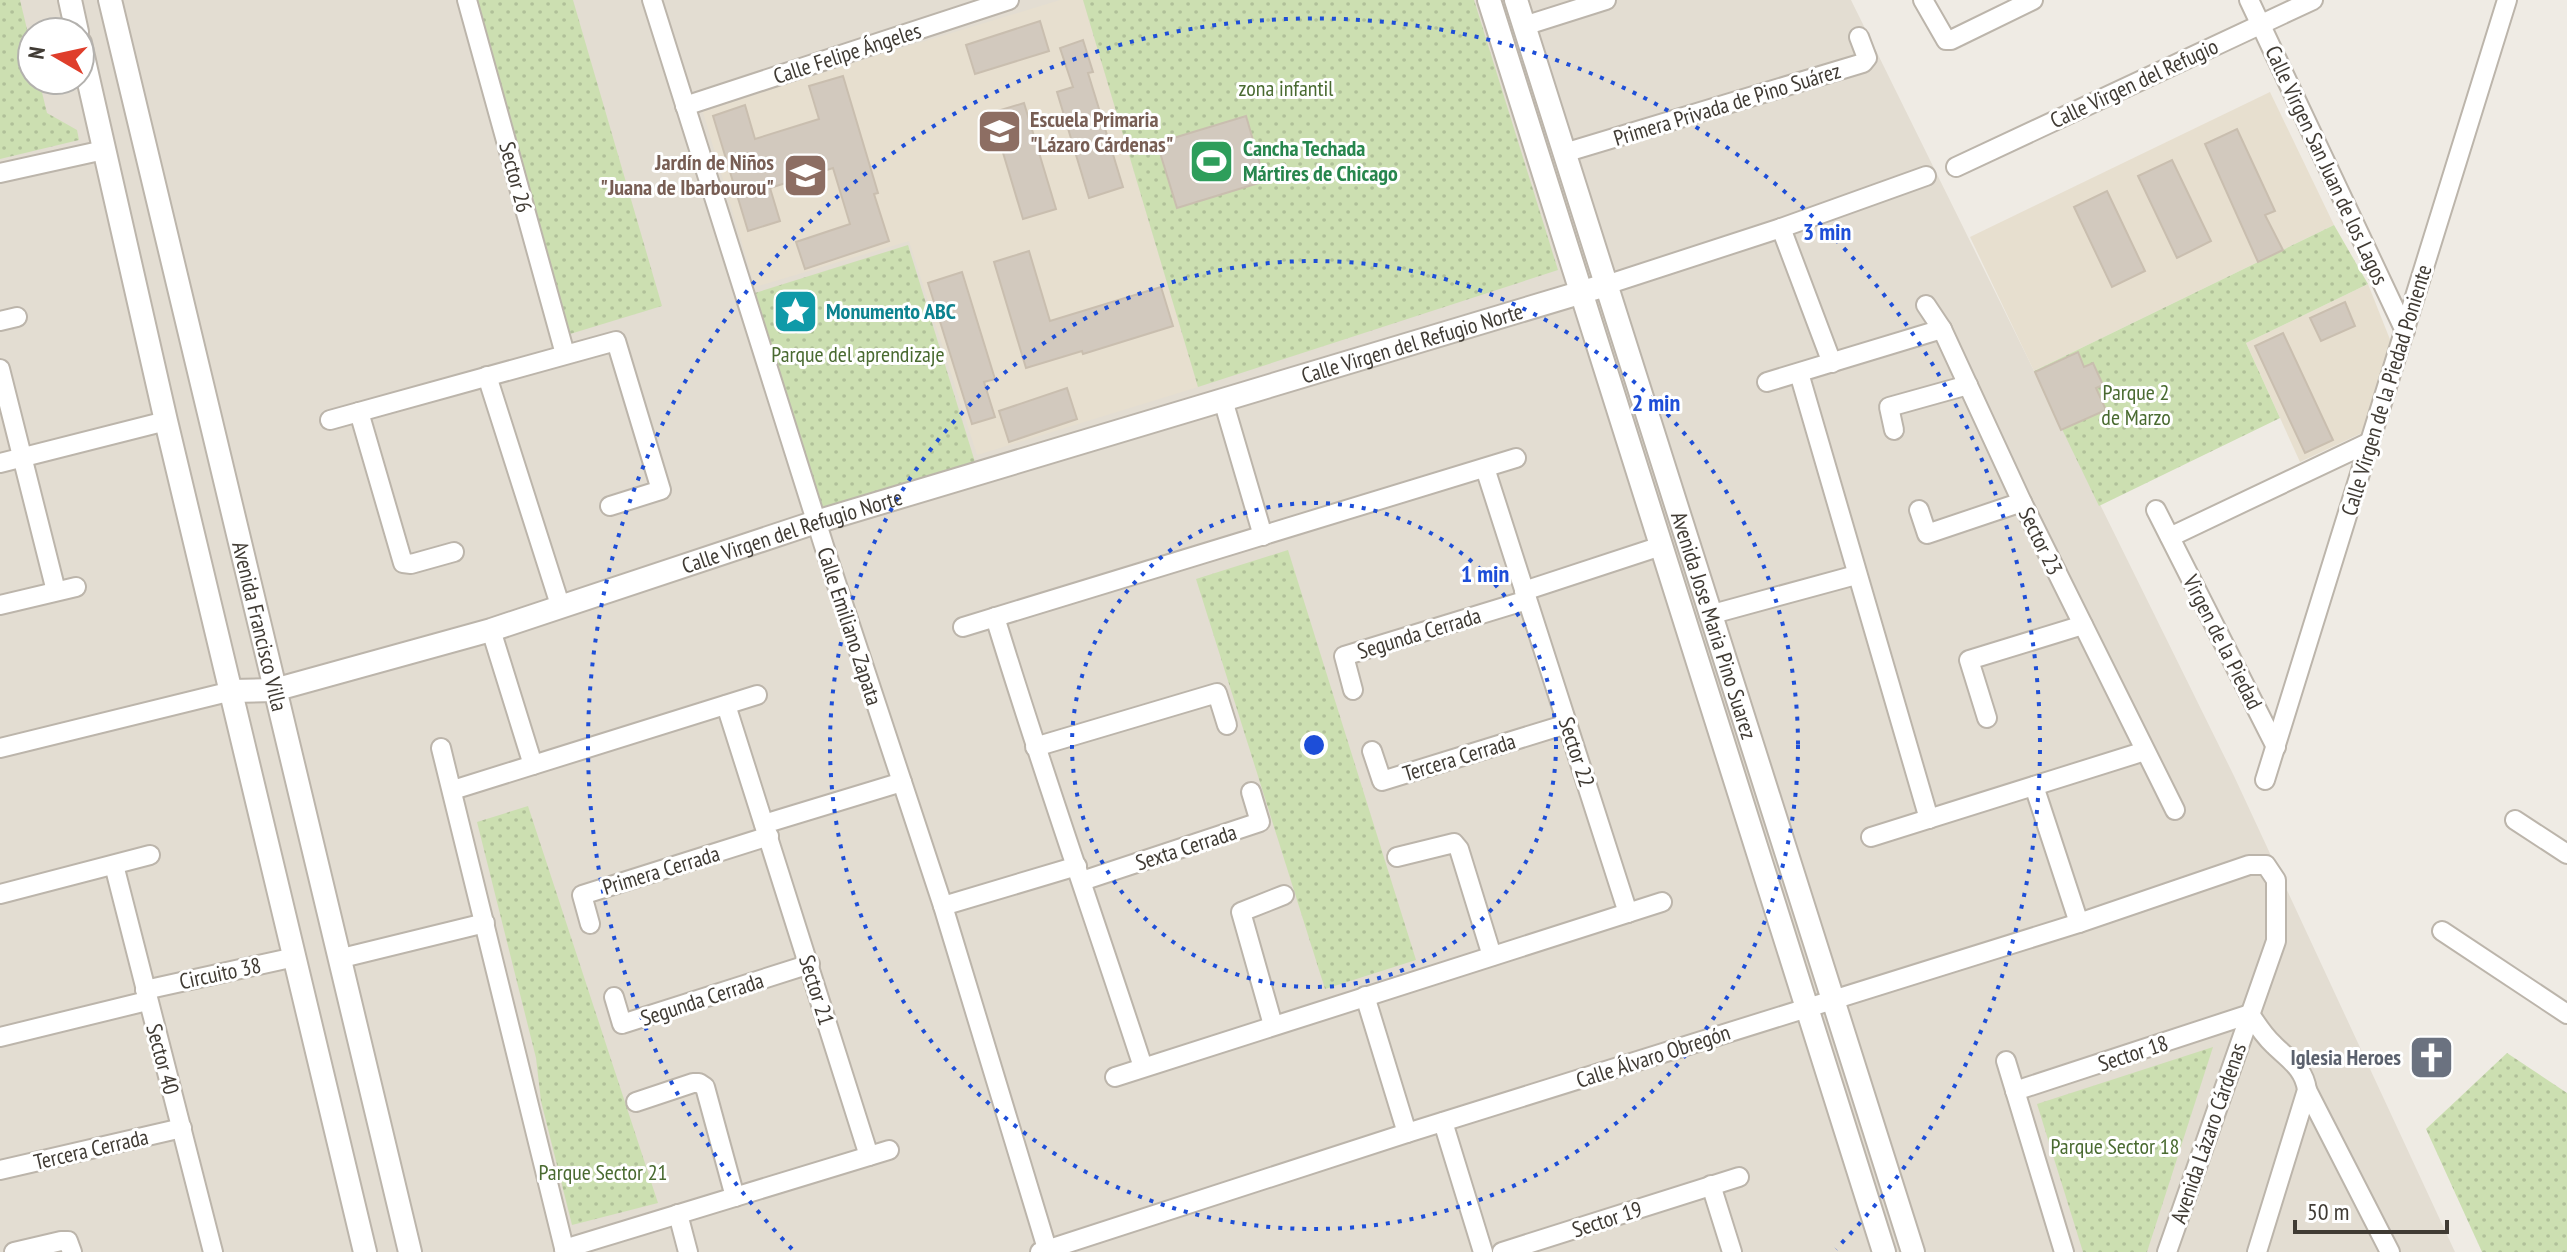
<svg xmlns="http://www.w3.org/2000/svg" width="2567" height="1252" font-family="'PT Sans Narrow',sans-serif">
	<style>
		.residential { fill: #e3ddd2; fill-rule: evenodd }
		.education { fill: #e7dfcf }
		.park { fill: url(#park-dots) }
		.building { fill: #d2c9be; stroke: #c9beaf; stroke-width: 2 }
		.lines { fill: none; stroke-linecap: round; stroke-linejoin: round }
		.minor-casing { stroke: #bcb5ab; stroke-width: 22 }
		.tertiary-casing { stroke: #bcb5ab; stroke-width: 26 }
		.minor { stroke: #fff; stroke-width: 18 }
		.tertiary { stroke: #fff; stroke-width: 22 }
		.ring { fill: none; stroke: #1d4ed8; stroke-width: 4; stroke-dasharray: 4 8 }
		.labels { text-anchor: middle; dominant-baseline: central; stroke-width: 6; stroke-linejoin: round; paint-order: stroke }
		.street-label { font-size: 22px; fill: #403b34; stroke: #fff }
		.park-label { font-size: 22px; fill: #496a30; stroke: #fff }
		.education-label { font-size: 22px; font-weight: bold; fill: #785e54; stroke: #fff; text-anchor: start }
		.leisure-label { font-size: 22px; font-weight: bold; fill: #27864d; stroke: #fff; text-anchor: start }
		.culture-label { font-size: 22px; font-weight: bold; fill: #0d838f; stroke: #fff; text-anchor: start }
		.worship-label { font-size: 22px; font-weight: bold; fill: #5b616d; stroke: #fff; text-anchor: end }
		.centre { fill: #1d4ed8; stroke: #fff; stroke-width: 4 }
		.ring-label { font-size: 24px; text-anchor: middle; font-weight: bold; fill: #1d4ed8; stroke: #fff; stroke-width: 6; stroke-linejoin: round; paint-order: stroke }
	</style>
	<defs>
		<pattern id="park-dots" width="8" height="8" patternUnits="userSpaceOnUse" patternTransform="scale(2)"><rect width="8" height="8" fill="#ccdfb1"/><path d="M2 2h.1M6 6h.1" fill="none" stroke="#b0c099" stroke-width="1.8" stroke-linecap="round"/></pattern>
	</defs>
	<rect width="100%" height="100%" fill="#efebe4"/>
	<!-- residential -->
	<path class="residential" d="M0 0H1851L2234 776 2455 1252H0ZM32 32H80V80H32Z"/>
	<!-- education -->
	<g class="education">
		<path d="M1060 0H1083L1198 387 977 455 909 241 755 287 702 109Z"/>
		<path d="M2270 92 2334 225 2034 371 1970 237Z"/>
		<path d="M2368 284 2391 342 2362 433 2300 462 2246 343Z"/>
	</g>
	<!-- park -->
	<g class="park">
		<path d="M0 0H20L32 50V80H39L47 113 77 130 79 140 0 159Z"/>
		<path d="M472 0H573L662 306 570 334Z"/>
		<path d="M1083 0H1474L1558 270 1198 387Z"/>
		<path d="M2334 225 2368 284 2246 343 2280 418 2099 506 2034 371Z"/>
		<path d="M908 245 975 462 822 510 755 293Z"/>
		<path d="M1288 550 1416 960 1325 989 1196 579Z"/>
		<path d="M528 806 658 1203 572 1225 541 1101 536 1058 477 822Z"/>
		<path d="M2213 1047 2147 1252H2083L2037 1104Z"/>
		<path d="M2507 1053 2567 1093V1252H2482L2426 1129Z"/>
	</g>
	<!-- building -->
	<g class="building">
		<path d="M1040 21 1049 51 975 74 966 45Z"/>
		<path d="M1083 40 1093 72 1088 73 1123 187 1089 198 1057 92 1073 87 1060 48Z"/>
		<path d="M843 76 878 193 874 194 889 241 805 269 796 242 850 224 833 168 770 188 780 221 748 231 713 116 745 105 755 139 819 119 809 86Z"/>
		<path d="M1024 103 1056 209 1023 219 991 113Z"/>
		<path d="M1246 116 1265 181 1177 208 1157 143Z"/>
		<path d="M2237 129 2275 211 2265 215 2283 250 2258 262 2205 144Z"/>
		<path d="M2172 160 2211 241 2177 258 2138 176Z"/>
		<path d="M2107 191 2145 271 2112 287 2074 207Z"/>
		<path d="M1029 251 1050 321 1161 287 1173 326 1083 354 1082 351 1026 368 994 262Z"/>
		<path d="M962 272 995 379 984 382 995 417 972 424 928 283Z"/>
		<path d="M2345 302 2355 326 2321 341 2310 318Z"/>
		<path d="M2283 333 2333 440 2305 453 2255 346Z"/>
		<path d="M2078 352 2084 367 2093 363 2103 385 2096 388 2106 410 2061 430 2035 372Z"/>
		<path d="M1067 388 1077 419 1009 442 999 411Z"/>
	</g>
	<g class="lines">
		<defs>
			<g id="minor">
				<path d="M467 0 565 354"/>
				<path d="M652 0 824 546 943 906 1048 1252"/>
				<path d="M1923 0 1946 40H1951L2033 0"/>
				<path d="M2249 0 2405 331"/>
				<path d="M1524 26 1606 0"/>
				<path d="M685 106 1009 0"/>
				<path d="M1564 153 1863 63 1867 58 1859 37"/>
				<path d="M1956 167 2313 0"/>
				<path d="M0 173 104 150"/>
				<path d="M1781 228 1832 363"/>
				<path d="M1606 285 1781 228 1926 176"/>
				<path d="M1926 305 1942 329 2022 502 2175 810"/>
				<path d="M0 321 17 317"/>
				<path d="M0 369 56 591"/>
				<path d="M1799 373 1929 819"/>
				<path d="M487 376 561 608"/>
				<path d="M1767 382 1942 329"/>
				<path d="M1223 400 1263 536"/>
				<path d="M359 412 403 563 411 564 454 552"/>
				<path d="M330 420 616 341 661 490 610 506"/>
				<path d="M1894 430 1889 407 1968 385"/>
				<path d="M0 463 166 421"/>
				<path d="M1485 468 1628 913"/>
				<path d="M1919 510 1927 534 2022 502"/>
				<path d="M2156 510 2276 747"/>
				<path d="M2170 537 2370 442"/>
				<path d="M1524 591 1661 546"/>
				<path d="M0 605 76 587"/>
				<path d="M1709 615 1856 575"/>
				<path d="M995 617C1041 768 1094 917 1143 1067"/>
				<path d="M963 627 1516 458"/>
				<path d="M491 630 533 765"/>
				<path d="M1353 690 1344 656 1527 600"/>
				<path d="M726 705 869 1156"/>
				<path d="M1987 718 1969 660 2083 625"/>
				<path d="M1035 747 1217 693 1227 725"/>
				<path d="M0 748 232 691"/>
				<path d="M441 748 565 1252"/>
				<path d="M1372 751 1382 781 1567 724"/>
				<path d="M2265 780 2507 0"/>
				<path d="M2034 786 2079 923"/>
				<path d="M453 790 757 695"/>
				<path d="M2515 820 2567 854"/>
				<path d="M764 824 902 782"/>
				<path d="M1871 837 2145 751"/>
				<path d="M1397 857 1454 843 1459 849 1492 956"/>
				<path d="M114 865 213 1252"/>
				<path d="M1082 881 1260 822 1251 792"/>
				<path d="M0 894 150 855"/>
				<path d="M943 906 1077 866"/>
				<path d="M590 924 582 895 769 836"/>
				<path d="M2442 931 2567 1014"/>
				<path d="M342 958 485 923"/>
				<path d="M145 990 295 957"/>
				<path d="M1365 996 1407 1133"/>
				<path d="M614 997 622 1024 810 964"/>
				<path d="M2250 1014C2257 1025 2264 1036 2274 1045 2289 1060 2304 1068 2307 1090L2257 1252"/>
				<path d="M1273 1025 1241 912 1284 895"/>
				<path d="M0 1037 147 1001"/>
				<path d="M2006 1061 2064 1252"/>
				<path d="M1115 1077 1662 902"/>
				<path d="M2307 1090 2390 1252"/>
				<path d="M2015 1091 2250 1014"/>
				<path d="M636 1102 693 1083H699L705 1087 735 1197"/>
				<path d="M1443 1122 1483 1252"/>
				<path d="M0 1170 182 1128"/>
				<path d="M1711 1185 1732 1252"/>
				<path d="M678 1214 688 1252"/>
				<path d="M564 1249 889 1150"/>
				<path d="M14 1252 61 1241H68L72 1252"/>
				<path d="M1040 1252 1407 1133 2079 923 2249 865H2266L2276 880V941L2167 1252"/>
				<path d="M1502 1252 1739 1177"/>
			</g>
			<g id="tertiary">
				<path d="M70 0 77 32"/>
				<path id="s1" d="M110 0 410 1252"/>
				<path d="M1489 0 1884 1252"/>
				<path id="s2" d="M1516 0 1913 1252"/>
				<path d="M80 43 166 421 365 1252"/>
				<path id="s3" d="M232 691 274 690 491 630 816 522 1606 285"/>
			</g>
		</defs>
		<!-- minor casing -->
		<use href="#minor" class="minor-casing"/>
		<!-- tertiary casing -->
		<use href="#tertiary" class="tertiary-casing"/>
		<!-- minor -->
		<use href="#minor" class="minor"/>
		<!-- tertiary -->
		<use href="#tertiary" class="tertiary"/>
	</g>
	<!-- distance rings -->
	<g class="ring">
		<circle cx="1314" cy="745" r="242"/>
		<circle cx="1314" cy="745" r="484"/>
		<path d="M792 1249A726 726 0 1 1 1836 1249"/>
	</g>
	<!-- icons -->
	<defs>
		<symbol id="school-square" viewBox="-11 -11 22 22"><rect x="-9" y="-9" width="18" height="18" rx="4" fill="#8d6e63" stroke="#fff"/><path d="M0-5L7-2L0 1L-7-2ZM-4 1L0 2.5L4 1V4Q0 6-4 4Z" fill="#fff"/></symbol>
		<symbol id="stadium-square" viewBox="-11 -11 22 22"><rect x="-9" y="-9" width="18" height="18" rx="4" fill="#2e9e5b" stroke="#fff"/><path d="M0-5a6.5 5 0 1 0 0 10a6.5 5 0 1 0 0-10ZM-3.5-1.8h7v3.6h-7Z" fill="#fff"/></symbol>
		<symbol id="sight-square" viewBox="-11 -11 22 22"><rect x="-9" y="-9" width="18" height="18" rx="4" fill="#0f9aa8" stroke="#fff"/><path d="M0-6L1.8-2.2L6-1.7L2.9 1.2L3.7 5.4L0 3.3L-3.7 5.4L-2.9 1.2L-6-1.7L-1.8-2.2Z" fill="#fff"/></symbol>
		<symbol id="church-square" viewBox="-11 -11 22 22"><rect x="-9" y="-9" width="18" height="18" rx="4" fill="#6b7280" stroke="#fff"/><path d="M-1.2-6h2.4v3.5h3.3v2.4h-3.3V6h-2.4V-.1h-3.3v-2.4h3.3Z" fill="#fff"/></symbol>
	</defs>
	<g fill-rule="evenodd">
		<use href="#school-square" x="974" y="106" width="51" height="51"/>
		<use href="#stadium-square" x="1186" y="136" width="51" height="51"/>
		<use href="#school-square" x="780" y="150" width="51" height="51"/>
		<use href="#sight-square" x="770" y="286" width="51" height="51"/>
		<use href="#church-square" x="2406" y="1032" width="51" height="51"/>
	</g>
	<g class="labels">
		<!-- street labels -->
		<g class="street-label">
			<text transform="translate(847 53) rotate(-18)">Calle Felipe Ángeles</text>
			<text transform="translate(2134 83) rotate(-25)">Calle Virgen del Refugio</text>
			<text transform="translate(1727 104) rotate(-17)">Primera Privada de Pino Suárez</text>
			<text transform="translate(2327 165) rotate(65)">Calle Virgen San Juan de los Lagos</text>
			<text transform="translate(516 177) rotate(75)">Sector 26</text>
			<text stroke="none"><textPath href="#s3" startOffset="1232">Calle Virgen del Refugio Norte</textPath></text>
			<text transform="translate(2386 390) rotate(-73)">Calle Virgen de la Piedad Poniente</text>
			<text stroke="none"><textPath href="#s3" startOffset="584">Calle Virgen del Refugio Norte</textPath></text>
			<text transform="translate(2041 541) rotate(64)">Sector 23</text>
			<text stroke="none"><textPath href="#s1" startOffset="644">Avenida Francisco Villa</textPath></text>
			<text transform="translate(850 626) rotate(72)">Calle Emiliano Zapata</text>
			<text stroke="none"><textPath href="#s2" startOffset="656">Avenida Jose Maria Pino Suarez</textPath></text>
			<text transform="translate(1419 633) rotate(-17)">Segunda Cerrada</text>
			<text transform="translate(2223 642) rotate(63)">Virgen de la Piedad</text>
			<text transform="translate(1577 752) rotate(72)">Sector 22</text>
			<text transform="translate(1459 757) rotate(-17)">Tercera Cerrada</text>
			<text transform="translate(1186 847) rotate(-18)">Sexta Cerrada</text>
			<text transform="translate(661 870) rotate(-17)">Primera Cerrada</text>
			<text transform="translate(220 973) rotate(-12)">Circuito 38</text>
			<text transform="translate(817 990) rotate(73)">Sector 21</text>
			<text transform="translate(702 999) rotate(-18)">Segunda Cerrada</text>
			<text transform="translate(2133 1053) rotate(-18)">Sector 18</text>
			<text transform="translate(1653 1056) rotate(-18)">Calle Álvaro Obregón</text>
			<text transform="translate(163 1059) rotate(75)">Sector 40</text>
			<text transform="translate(2208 1133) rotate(-71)">Avenida Lázaro Cárdenas</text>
			<text transform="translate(91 1149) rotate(-13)">Tercera Cerrada</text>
			<text transform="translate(1607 1219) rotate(-18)">Sector 19</text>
		</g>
		<!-- park labels -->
		<g class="park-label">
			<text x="1286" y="88">zona infantil</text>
			<text x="858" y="354">Parque del aprendizaje</text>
			<text x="2136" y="392">Parque 2<tspan x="2136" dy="25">de Marzo</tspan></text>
			<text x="2115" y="1146">Parque Sector 18</text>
			<text x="603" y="1172">Parque Sector 21</text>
		</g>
		<!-- education labels -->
		<g class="education-label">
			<text x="1030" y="119">Escuela Primaria<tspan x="1030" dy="25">"Lázaro Cárdenas"</tspan></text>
			<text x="774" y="162" text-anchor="end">Jardín de Niños<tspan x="774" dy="25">"Juana de Ibarbourou"</tspan></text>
		</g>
		<!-- leisure labels -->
		<g class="leisure-label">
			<text x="1243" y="148">Cancha Techada<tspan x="1243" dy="25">Mártires de Chicago</tspan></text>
		</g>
		<!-- culture labels -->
		<g class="culture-label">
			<text x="826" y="311">Monumento ABC</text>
		</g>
		<!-- worship labels -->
		<g class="worship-label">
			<text x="2401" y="1057">Iglesia Heroes</text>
		</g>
	</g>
	<circle cx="1314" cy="745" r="12" class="centre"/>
	<g class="ring-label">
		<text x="1827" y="240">3 min</text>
		<text x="1656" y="411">2 min</text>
		<text x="1485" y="582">1 min</text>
	</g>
	<!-- north arrow -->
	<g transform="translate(56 56) rotate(279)"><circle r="38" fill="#ffffff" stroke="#b3b1ae" stroke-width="2"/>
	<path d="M0-6L14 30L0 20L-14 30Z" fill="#df3e2b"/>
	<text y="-12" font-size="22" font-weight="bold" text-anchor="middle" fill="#403b34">N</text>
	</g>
	<!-- scale -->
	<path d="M2295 1220v12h152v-12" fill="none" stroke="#403b34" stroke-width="4"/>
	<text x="2307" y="1220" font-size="24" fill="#403b34" stroke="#ffffff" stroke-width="6" paint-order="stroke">50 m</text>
</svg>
